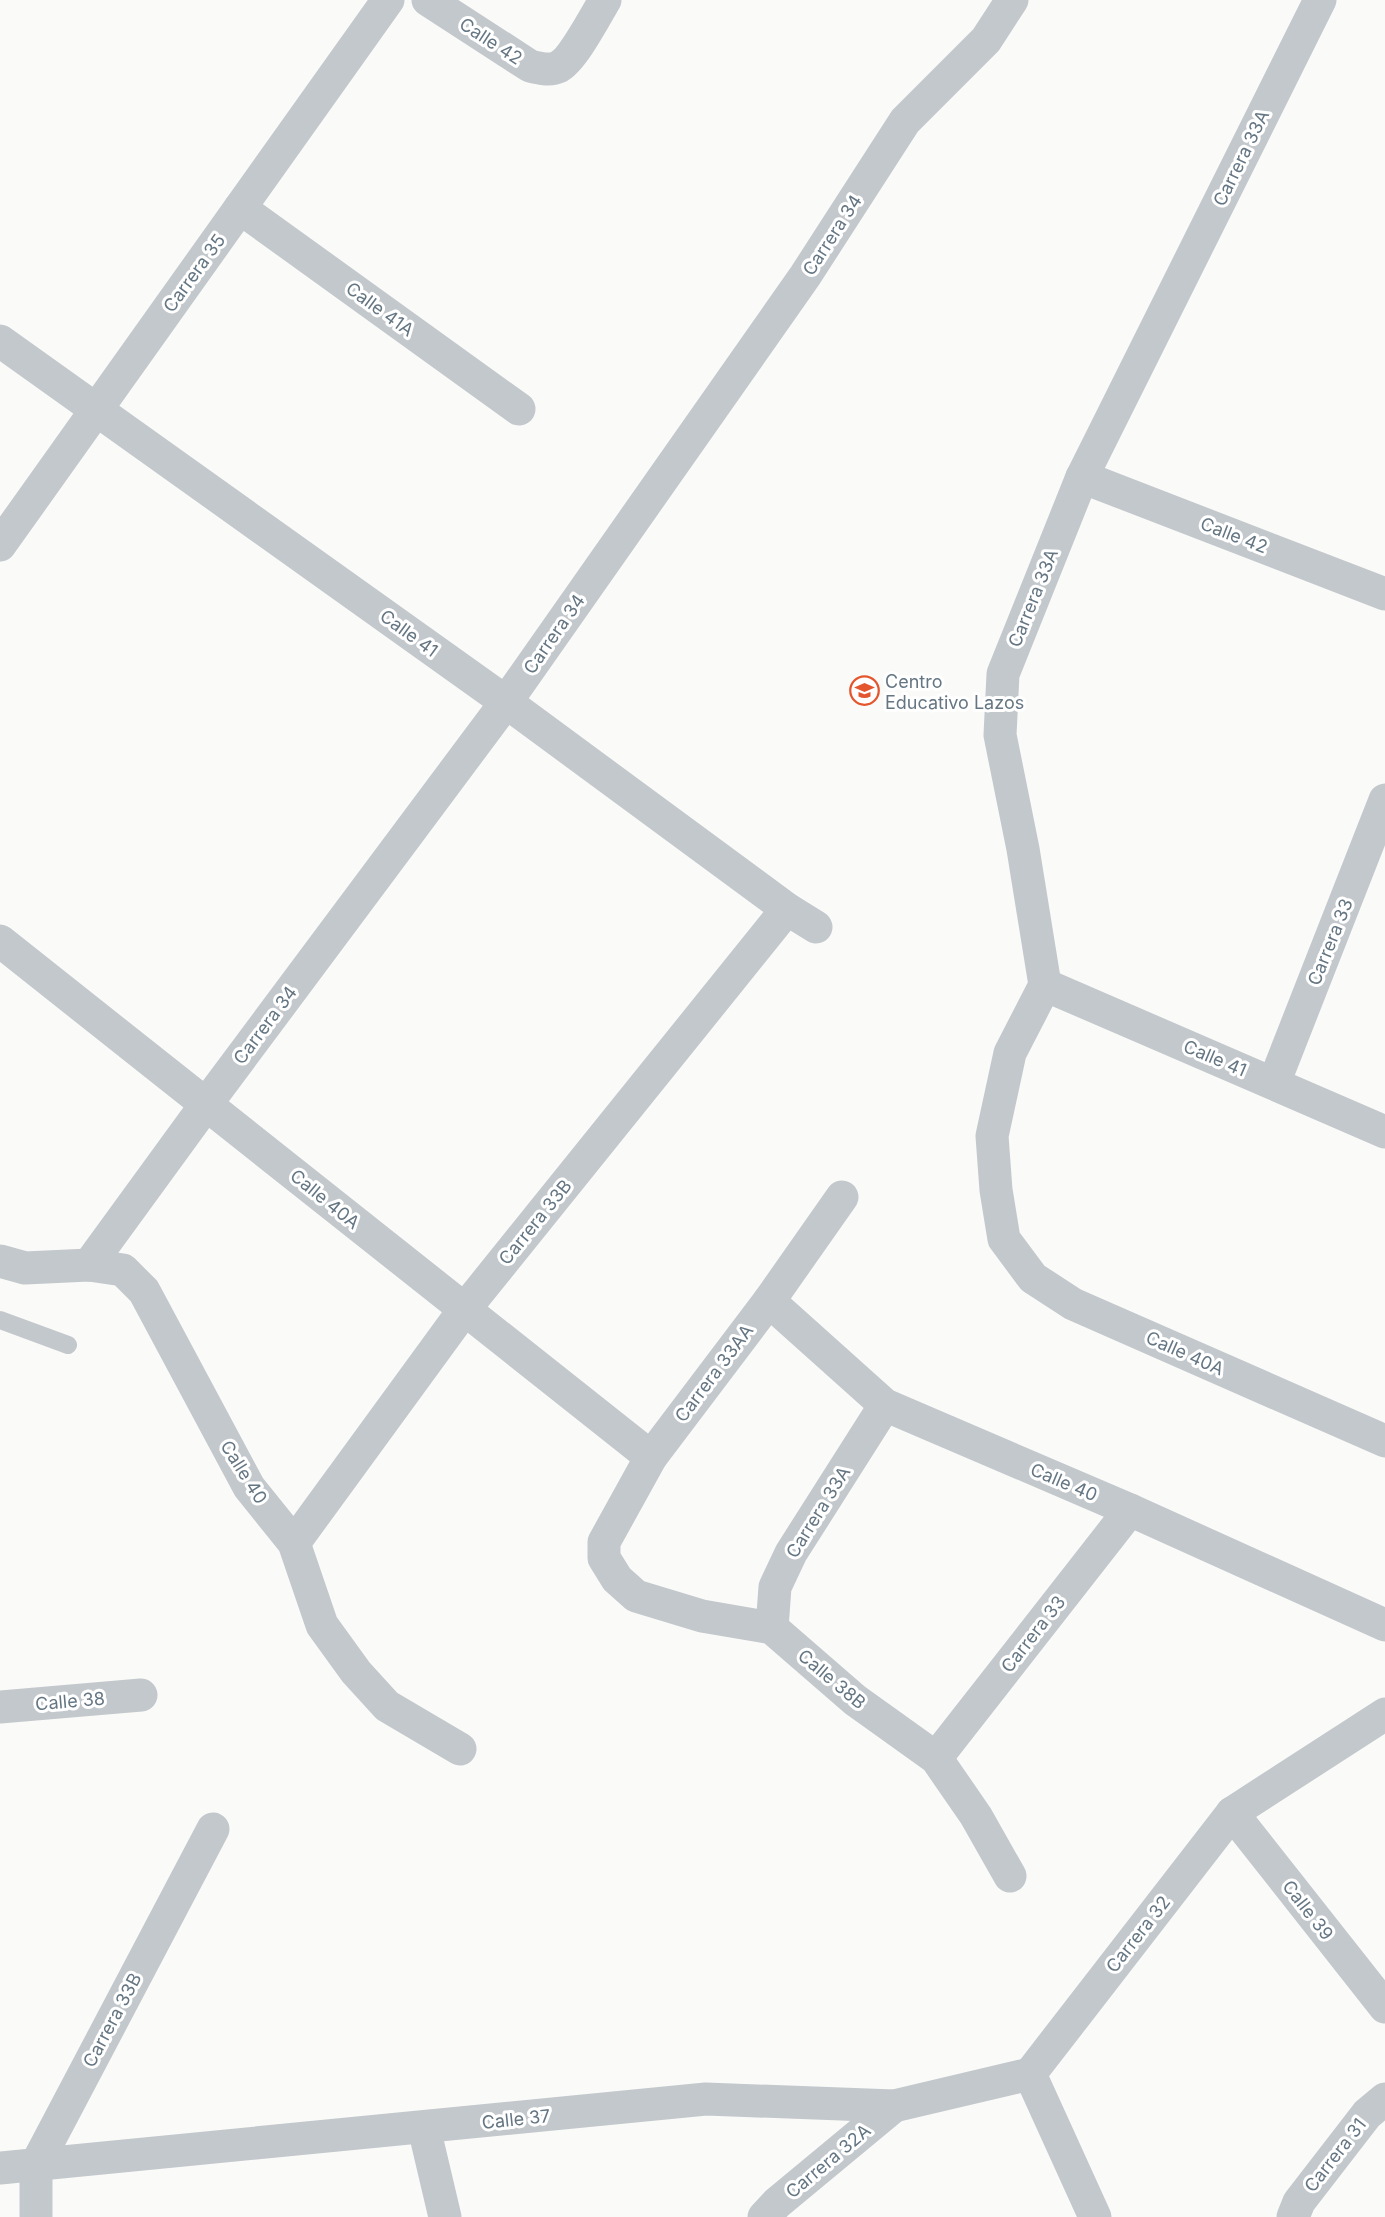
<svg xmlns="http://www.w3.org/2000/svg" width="1385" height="2217" font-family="Inter,sans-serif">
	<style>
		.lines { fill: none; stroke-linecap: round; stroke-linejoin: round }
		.service { stroke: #c3c8cc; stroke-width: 18 }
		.minor { stroke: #c3c8cc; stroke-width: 33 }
		.labels { text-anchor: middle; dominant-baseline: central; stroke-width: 6; stroke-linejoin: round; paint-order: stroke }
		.street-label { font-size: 18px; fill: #657683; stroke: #fff }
		.poi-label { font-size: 18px; fill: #657683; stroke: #fff; text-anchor: start }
	</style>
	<rect width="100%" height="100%" fill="#fafaf8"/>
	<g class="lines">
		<!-- service -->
		<path class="service" d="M0 1320 68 1345"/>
		<!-- minor -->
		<g class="minor">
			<path d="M428 0 530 66C538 68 550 71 558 67 572 61 596 15 605 0"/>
			<path d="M1320 0 1082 477 1003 674 1000 735 1023 849 1045 985 1010 1053 992 1136 996 1190 1004 1239 1033 1278 1073 1304 1385 1441"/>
			<path d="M240 208 519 409"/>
			<path d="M0 341 506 702 787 909 816 927"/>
			<path d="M1082 477 1385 594"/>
			<path d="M0 545 388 0"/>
			<path d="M0 941 651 1457"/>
			<path d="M1045 985 1385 1132"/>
			<path d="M1274 1083 1385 800"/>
			<path d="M842 1197 769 1301 651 1457 604 1542V1558L617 1579 636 1596 702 1616 772 1628 855 1700 936 1758 976 1816 1010 1876"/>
			<path d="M0 1261 25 1268 89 1265 123 1270 144 1291 249 1487 294 1543 322 1625 356 1672 387 1706 460 1749"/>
			<path d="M89 1265 207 1103 506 702 805 276 905 121 986 40 1012 0"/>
			<path d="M769 1301 885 1405 1130 1510 1385 1625"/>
			<path d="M294 1543 464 1310 787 909"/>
			<path d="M772 1628 775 1587 791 1553 885 1405"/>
			<path d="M0 1707 141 1695"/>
			<path d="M936 1758 1130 1510"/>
			<path d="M1232 1813 1385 2007"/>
			<path d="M1030 2074 1232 1813 1385 1714"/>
			<path d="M1030 2074 1095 2217"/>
			<path d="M424 2128 445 2217"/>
			<path d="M0 2168 706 2099 894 2106 1030 2074"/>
			<path d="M36 2217V2165L213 1829"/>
			<path d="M764 2217 777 2203 894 2106"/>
			<path d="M1293 2217 1299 2202 1367 2114 1385 2099"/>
		</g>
	</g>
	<!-- icons -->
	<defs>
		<symbol id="school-ring" viewBox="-11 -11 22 22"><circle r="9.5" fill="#fff" stroke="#e4572e" stroke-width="1.5"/><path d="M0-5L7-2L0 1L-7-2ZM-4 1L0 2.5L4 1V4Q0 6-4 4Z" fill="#e4572e"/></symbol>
	</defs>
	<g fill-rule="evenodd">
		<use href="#school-ring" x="848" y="674" width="33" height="33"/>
	</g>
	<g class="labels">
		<!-- street labels -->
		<g class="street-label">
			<text transform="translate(491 41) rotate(33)">Calle 42</text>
			<text transform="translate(1241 158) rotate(-64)">Carrera 33A</text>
			<text transform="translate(832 235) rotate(-57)">Carrera 34</text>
			<text transform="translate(194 273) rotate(-54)">Carrera 35</text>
			<text transform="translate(380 309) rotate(36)">Calle 41A</text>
			<text transform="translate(1234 535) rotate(21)">Calle 42</text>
			<text transform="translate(1033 598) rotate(-68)">Carrera 33A</text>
			<text transform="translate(409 633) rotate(36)">Calle 41</text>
			<text transform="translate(554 634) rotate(-55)">Carrera 34</text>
			<text transform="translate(1330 942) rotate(-68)">Carrera 33</text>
			<text transform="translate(265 1025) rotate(-53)">Carrera 34</text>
			<text transform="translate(1215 1058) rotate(23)">Calle 41</text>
			<text transform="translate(325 1199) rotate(39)">Calle 40A</text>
			<text transform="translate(535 1222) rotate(-51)">Carrera 33B</text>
			<text transform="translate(1185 1353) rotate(24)">Calle 40A</text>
			<text transform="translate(714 1373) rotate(-53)">Carrera 33AA</text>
			<text transform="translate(244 1472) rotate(58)">Calle 40</text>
			<text transform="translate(1064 1482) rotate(23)">Calle 40</text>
			<text transform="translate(818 1512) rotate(-58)">Carrera 33A</text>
			<text transform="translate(1033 1634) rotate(-52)">Carrera 33</text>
			<text transform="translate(832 1679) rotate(40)">Calle 38B</text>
			<text transform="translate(70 1701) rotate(-5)">Calle 38</text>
			<text transform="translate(1308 1910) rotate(52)">Calle 39</text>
			<text transform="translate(1138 1934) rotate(-52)">Carrera 32</text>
			<text transform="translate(112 2020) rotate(-62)">Carrera 33B</text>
			<text transform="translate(516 2119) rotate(-6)">Calle 37</text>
			<text transform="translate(1335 2155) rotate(-52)">Carrera 31</text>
			<text transform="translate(828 2161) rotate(-40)">Carrera 32A</text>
		</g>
		<!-- poi labels -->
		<g class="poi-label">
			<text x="885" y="681">Centro<tspan x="885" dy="21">Educativo Lazos</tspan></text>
		</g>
	</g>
</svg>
